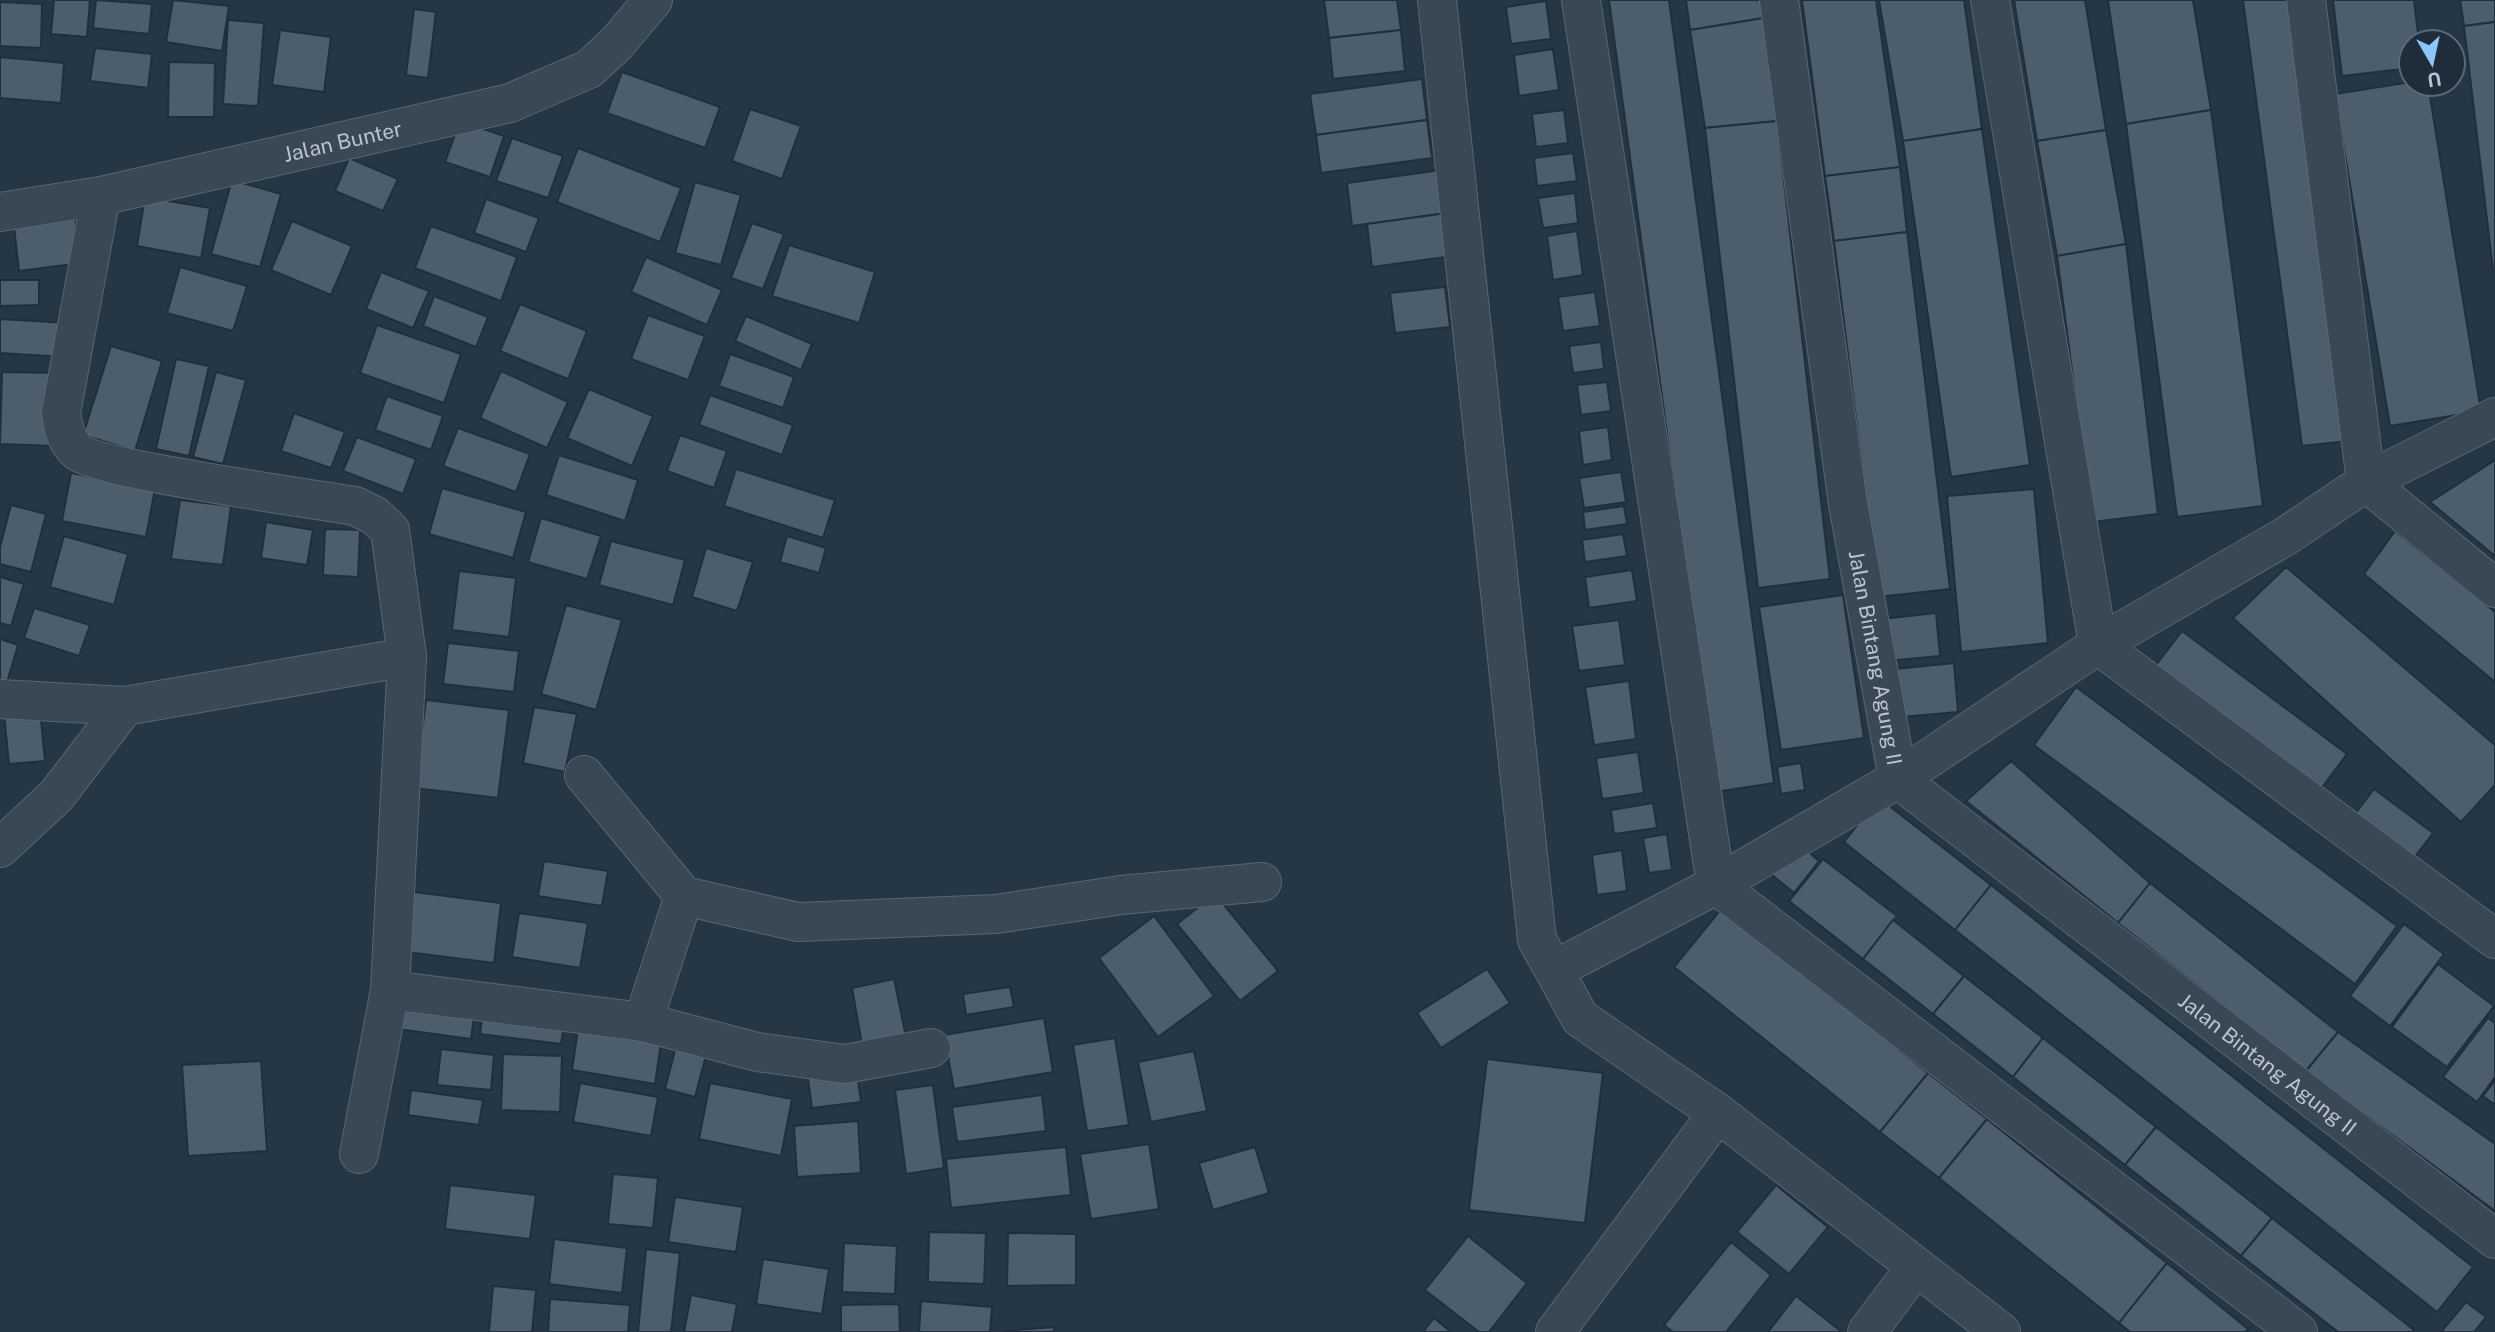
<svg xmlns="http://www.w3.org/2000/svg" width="2495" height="1332" font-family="'Public Sans',sans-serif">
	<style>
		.building { fill: #4c5e6e; stroke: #212f3c; stroke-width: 2 }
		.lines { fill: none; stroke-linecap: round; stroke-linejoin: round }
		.minor-casing { stroke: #596672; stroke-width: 40 }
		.minor { stroke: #3a4854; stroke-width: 38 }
		.labels { text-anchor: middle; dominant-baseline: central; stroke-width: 5; stroke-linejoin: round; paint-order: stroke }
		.street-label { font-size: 21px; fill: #b8c3ce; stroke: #1f2d3a }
	</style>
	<rect width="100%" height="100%" fill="#253745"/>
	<!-- building -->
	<g class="building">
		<path d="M54 0H90L87 37 51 34Z"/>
		<path d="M96 0 152 4 149 34 93 28Z"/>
		<path d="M173 0 229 6 222 51 166 42Z"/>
		<path d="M1324 0H1397L1401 30 1329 38Z"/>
		<path d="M1609 0H1669L1774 783 1715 792Z"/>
		<path d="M1686 0H1762L1764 18 1690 30Z"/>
		<path d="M1802 0H1876L1900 167 1825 176Z"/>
		<path d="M1879 0H1964L1982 129 1903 141Z"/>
		<path d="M2014 0H2085L2106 130 2037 141Z"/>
		<path d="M2108 0H2193L2211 110 2126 124Z"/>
		<path d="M2243 0H2289L2348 441 2302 446Z"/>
		<path d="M2333 0H2414L2419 42H2411V68L2342 76Z"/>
		<path d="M2460 0H2495V22L2464 26Z"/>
		<path d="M1546 1 1551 39 1511 44 1506 7Z"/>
		<path d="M0 2 42 4 41 48 0 46Z"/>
		<path d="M414 9 436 12 428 78 406 75Z"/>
		<path d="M1764 18 1777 121 1705 128 1690 30Z"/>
		<path d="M228 20 264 23 258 106 223 104Z"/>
		<path d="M2495 22V269L2493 270 2464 26Z"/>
		<path d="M280 30 331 37 324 92 272 85Z"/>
		<path d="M1401 30 1405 71 1333 79 1329 38Z"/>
		<path d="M95 48 152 54 148 88 90 81Z"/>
		<path d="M1553 49 1559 90 1519 96 1514 55Z"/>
		<path d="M0 57 64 63 61 103 0 98Z"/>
		<path d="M169 62 215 63 214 117H168Z"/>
		<path d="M622 72 720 107 705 148 607 113Z"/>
		<path d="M1422 79 1427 120 1316 135 1310 94Z"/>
		<path d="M2411 82 2428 84 2481 411 2390 426 2335 94Z"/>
		<path d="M750 109 801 126 782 179 732 161Z"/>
		<path d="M1564 110 1568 143 1536 147 1532 114Z"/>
		<path d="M2211 110 2263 506 2177 517 2126 124Z"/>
		<path d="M1427 120 1432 158 1321 173 1316 135Z"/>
		<path d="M460 121 504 136 490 177 445 162Z"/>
		<path d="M1777 121 1830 579 1758 588 1705 128Z"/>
		<path d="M1982 129 2030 465 1951 477 1903 141Z"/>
		<path d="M2106 130 2126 244 2057 256 2037 141Z"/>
		<path d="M512 138 563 156 548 198 496 181Z"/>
		<path d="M578 148 681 188 660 242 557 202Z"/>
		<path d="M1573 153 1577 181 1537 186 1534 158Z"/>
		<path d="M349 158 398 179 383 211 335 191Z"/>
		<path d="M1900 167 1907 232 1834 241 1825 176Z"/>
		<path d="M1441 170 1447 213 1352 226 1347 183Z"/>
		<path d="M232 180 281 194 260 267 211 254Z"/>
		<path d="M695 182 741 195 721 265 675 253Z"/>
		<path d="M1575 193 1578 223 1543 228 1538 198Z"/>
		<path d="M145 197 210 208 201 258 137 246Z"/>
		<path d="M486 199 539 218 526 252 474 233Z"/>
		<path d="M74 210 81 263 19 271 13 218Z"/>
		<path d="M1447 213 1453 256 1372 267 1367 224Z"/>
		<path d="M292 221 352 246 331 295 271 270Z"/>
		<path d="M752 223 784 234 763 289 731 278Z"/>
		<path d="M431 226 517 257 501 301 415 268Z"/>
		<path d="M1577 231 1583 275 1553 280 1547 236Z"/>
		<path d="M1907 232 1950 589 1878 597 1834 241Z"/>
		<path d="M2126 244 2158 514 2092 522 2057 256Z"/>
		<path d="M789 245 875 272 859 323 772 296Z"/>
		<path d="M646 257 722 290 707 325 631 292Z"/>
		<path d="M180 267 247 286 233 331 167 313Z"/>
		<path d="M381 272 429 291 413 328 366 309Z"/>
		<path d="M0 280H39V305L0 306Z"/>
		<path d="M1445 287 1450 327 1395 333 1390 293Z"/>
		<path d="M1595 292 1600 326 1563 331 1558 297Z"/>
		<path d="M434 296 488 317 476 347 423 326Z"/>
		<path d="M520 304 587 331 568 379 500 351Z"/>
		<path d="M648 315 705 336 688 380 631 359Z"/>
		<path d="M746 316 812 344 801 370 735 341Z"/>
		<path d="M0 319 67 323 64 357 0 353Z"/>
		<path d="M377 325 461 354 444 403 360 373Z"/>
		<path d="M1601 342 1604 369 1573 373 1569 346Z"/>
		<path d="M111 346 162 361 135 451 83 435Z"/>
		<path d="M730 354 794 377 783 408 719 386Z"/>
		<path d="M176 359 209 366 189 456 156 449Z"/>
		<path d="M501 371 568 402 547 448 480 418Z"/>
		<path d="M2 372 58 373 55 446 0 444Z"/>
		<path d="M216 372 246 380 223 464 193 457Z"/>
		<path d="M1607 382 1611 411 1581 415 1577 385Z"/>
		<path d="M589 389 653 416 632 466 567 438Z"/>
		<path d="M710 395 793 425 782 455 699 425Z"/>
		<path d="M387 396 443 416 431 450 375 430Z"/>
		<path d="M294 413 345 432 331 468 281 451Z"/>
		<path d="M1608 427 1612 460 1583 465 1579 431Z"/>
		<path d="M458 428 530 454 516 492 443 466Z"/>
		<path d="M680 435 727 451 714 488 667 471Z"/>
		<path d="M357 437 416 459 403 494 343 471Z"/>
		<path d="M559 455 638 480 625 521 546 495Z"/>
		<path d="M2495 460V556L2430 502Z"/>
		<path d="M736 469 835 500 823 538 724 506Z"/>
		<path d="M1621 472 1626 502 1584 508 1579 478Z"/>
		<path d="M71 473 155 489 146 537 62 521Z"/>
		<path d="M442 488 526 512 513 558 429 534Z"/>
		<path d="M2034 489 2048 643 1961 652 1947 496Z"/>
		<path d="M180 500 231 506 223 565 171 559Z"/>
		<path d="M11 505 46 514 31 572 0 564V547Z"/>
		<path d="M1624 506 1627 524 1585 530 1583 512Z"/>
		<path d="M541 518 601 536 587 579 528 562Z"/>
		<path d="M266 522 313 530 307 565 261 558Z"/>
		<path d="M325 529 360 530 358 577 323 575Z"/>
		<path d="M2395 531 2495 612V682L2364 574Z"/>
		<path d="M1623 534 1627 556 1585 562 1582 540Z"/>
		<path d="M64 536 128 554 114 605 50 587Z"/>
		<path d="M787 536 826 548 819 573 780 562Z"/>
		<path d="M611 541 685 560 673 605 599 585Z"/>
		<path d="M706 548 753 562 737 611 692 597Z"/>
		<path d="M2286 567 2495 745V785L2461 822 2233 618Z"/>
		<path d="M1632 570 1637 601 1589 608 1585 577Z"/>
		<path d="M459 571 516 578 509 637 452 630Z"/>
		<path d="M0 577 24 584 11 626 0 623Z"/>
		<path d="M1843 595 1864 738 1781 750 1759 607Z"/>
		<path d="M566 605 622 620 596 710 541 694Z"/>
		<path d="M34 608 90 625 79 656 24 638Z"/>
		<path d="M1936 613 1940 656 1886 661 1882 619Z"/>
		<path d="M1619 620 1625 665 1579 671 1572 626Z"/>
		<path d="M2182 631 2347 754 2315 797 2150 673Z"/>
		<path d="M0 639 18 645 6 686 0 684Z"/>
		<path d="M448 643 519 651 514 692 443 684Z"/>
		<path d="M1954 663 1958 712 1890 718 1885 670Z"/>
		<path d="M1629 681 1636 739 1594 745 1585 687Z"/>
		<path d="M2076 687 2397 926 2355 984 2034 745Z"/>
		<path d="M426 700 509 710 498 798 415 788Z"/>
		<path d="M534 707 577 714 565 772 523 763Z"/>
		<path d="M40 710 45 761 9 764 4 714Z"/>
		<path d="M1638 752 1644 793 1602 799 1596 758Z"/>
		<path d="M2011 761 2150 883 2118 923 1966 801Z"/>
		<path d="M1801 763 1805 790 1781 794 1777 767Z"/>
		<path d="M2374 789 2433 833 2407 867 2348 823Z"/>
		<path d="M1879 798 1991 885 1955 930 1844 842Z"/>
		<path d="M1653 803 1657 828 1614 834 1611 810Z"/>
		<path d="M1667 834 1672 870 1649 873 1643 838Z"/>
		<path d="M1798 843 1819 861 1794 893 1772 875Z"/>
		<path d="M1622 850 1627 891 1597 895 1592 855Z"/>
		<path d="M1823 859 1897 916 1863 959 1789 901Z"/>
		<path d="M544 861 608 871 602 906 538 896Z"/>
		<path d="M2150 883 2338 1032 2306 1071 2118 923Z"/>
		<path d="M1991 885 2473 1267 2437 1312 1955 930Z"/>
		<path d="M414 892 501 903 494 963 407 952Z"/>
		<path d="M1215 894 1278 971 1240 1001 1177 924Z"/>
		<path d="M1722 908 1928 1073 1880 1132 1674 967Z"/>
		<path d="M519 913 588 923 580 968 512 957Z"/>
		<path d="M1154 916 1214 996 1158 1037 1099 958Z"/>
		<path d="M1893 920 1964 976 1933 1014 1863 959Z"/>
		<path d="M2404 924 2444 954 2390 1026 2350 996Z"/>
		<path d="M2438 964 2494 1006 2447 1067 2392 1027Z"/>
		<path d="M1487 969 1510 1003 1441 1048 1417 1013Z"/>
		<path d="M1964 976 2043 1038 2013 1077 1933 1014Z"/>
		<path d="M894 979 907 1042 863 1050 852 988Z"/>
		<path d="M1010 987 1014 1007 966 1015 963 994Z"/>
		<path d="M402 1000 475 1010 471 1039 398 1029Z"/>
		<path d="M483 1010 565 1019 561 1044 480 1034Z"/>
		<path d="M1044 1018 1053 1072 954 1089 944 1035Z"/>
		<path d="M2488 1018 2495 1023V1077L2477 1102 2443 1077Z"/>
		<path d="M579 1022 662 1036 655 1084 572 1070Z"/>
		<path d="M2338 1032 2495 1144V1211L2306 1071Z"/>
		<path d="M1115 1038 1129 1125 1087 1131 1073 1045Z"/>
		<path d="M2043 1038 2156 1127 2125 1165 2013 1077Z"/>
		<path d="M678 1039 708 1048 695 1097 665 1089Z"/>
		<path d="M441 1049 494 1055 491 1090 437 1085Z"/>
		<path d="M1194 1051 1207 1111 1151 1122 1138 1062Z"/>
		<path d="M503 1054 562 1056 560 1112 501 1110Z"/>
		<path d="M1487 1059 1603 1073 1585 1223 1469 1210Z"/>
		<path d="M261 1061 267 1151 188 1156 182 1065Z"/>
		<path d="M856 1065 861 1102 812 1108 807 1072Z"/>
		<path d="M1928 1073 1987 1119 1939 1178 1880 1132Z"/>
		<path d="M2495 1080V1105L2483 1096Z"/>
		<path d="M580 1083 658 1097 651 1136 573 1122Z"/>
		<path d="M710 1083 792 1099 781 1156 699 1139Z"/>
		<path d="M933 1085 944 1168 906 1174 895 1090Z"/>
		<path d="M411 1090 483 1100 479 1125 408 1115Z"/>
		<path d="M1042 1095 1046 1131 957 1142 952 1107Z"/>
		<path d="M1987 1119 2167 1263 2119 1323 1939 1178Z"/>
		<path d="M858 1121 861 1173 797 1177 794 1126Z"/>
		<path d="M2156 1127 2272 1218 2241 1256 2125 1165Z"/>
		<path d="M1149 1144 1159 1209 1091 1219 1080 1154Z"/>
		<path d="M1066 1147 1071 1195 951 1208 946 1159Z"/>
		<path d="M1255 1147 1269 1193 1213 1210 1199 1163Z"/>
		<path d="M613 1174 658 1178 653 1228 608 1224Z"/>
		<path d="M450 1185 536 1195 530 1239 445 1229Z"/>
		<path d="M1776 1185 1828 1227 1789 1274 1737 1232Z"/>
		<path d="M675 1197 743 1207 736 1252 668 1242Z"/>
		<path d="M2272 1218 2414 1330 2412 1332H2338L2241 1256Z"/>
		<path d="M929 1232 986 1233 984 1284 928 1282Z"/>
		<path d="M1008 1233 1076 1234V1285L1007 1286Z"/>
		<path d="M1468 1236 1527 1283 1489 1332H1479L1425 1290Z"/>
		<path d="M554 1239 627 1248 622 1293 549 1284Z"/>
		<path d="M1731 1242 1771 1275 1726 1332H1673L1664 1325Z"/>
		<path d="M844 1243 897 1246 895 1294 842 1292Z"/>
		<path d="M646 1249 680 1253 671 1332H638Z"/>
		<path d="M763 1259 829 1269 822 1314 756 1304Z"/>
		<path d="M2167 1263 2248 1329 2245 1332H2130L2119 1323Z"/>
		<path d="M493 1286 536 1290 532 1332H489Z"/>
		<path d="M691 1295 737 1304 732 1332H684Z"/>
		<path d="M1796 1296 1842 1332H1768Z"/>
		<path d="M550 1299 630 1305 628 1332H548Z"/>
		<path d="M921 1301 992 1307 990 1332H919Z"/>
		<path d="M2466 1302 2486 1317 2474 1332H2441Z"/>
		<path d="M899 1304 900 1332H841V1305Z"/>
		<path d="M1434 1318 1451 1332H1423Z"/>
		<path d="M1054 1327V1332H1005V1331Z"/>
	</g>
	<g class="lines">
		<defs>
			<g id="minor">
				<path d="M1437 0 1537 940 1554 970"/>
				<path d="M1581 0 1716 885 2298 1332"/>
				<path id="s1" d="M1779 0 1848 504 1898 779 2495 1239"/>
				<path d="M1990 0 2098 645 2495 939"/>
				<path d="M2306 0 2366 482 2495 588"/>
				<path d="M101 196 61 413C63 427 66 441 77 451 97 469 314 499 355 506L375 516 390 530 407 657 390 990 359 1154"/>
				<path id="s2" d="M0 212 101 196 510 103 589 69 617 43 653 0"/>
				<path d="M0 699 125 706 407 657"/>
				<path d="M584 775 684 896"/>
				<path d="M0 848 56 796 125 706"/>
				<path d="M390 990 643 1022 757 1052 845 1064 931 1048"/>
				<path d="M643 1022 684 896 798 922 996 914 1121 895 1262 882"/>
				<path d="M1555 1332 1718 1113"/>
				<path d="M1867 1332 1915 1268"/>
				<path d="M2001 1332 1718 1113 1580 1018 1554 970 1716 885 1898 779 2098 645 2286 536 2366 482 2495 417"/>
			</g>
		</defs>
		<!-- minor casing -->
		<use href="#minor" class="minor-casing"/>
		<!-- minor -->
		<use href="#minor" class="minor"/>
	</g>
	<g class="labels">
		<!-- street labels -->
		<g class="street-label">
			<text stroke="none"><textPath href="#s2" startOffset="350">Jalan Bunter</textPath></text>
			<text stroke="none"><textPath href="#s1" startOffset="665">Jalan Bintang Agung II</textPath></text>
			<text stroke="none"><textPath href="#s1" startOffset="1255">Jalan Bintang Agung II</textPath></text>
		</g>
	</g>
	<!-- north arrow -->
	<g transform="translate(2432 63) rotate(171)"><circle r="33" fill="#1f2d3a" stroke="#5c6975" stroke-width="2"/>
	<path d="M0-5L12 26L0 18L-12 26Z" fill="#8cc6ff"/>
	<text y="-10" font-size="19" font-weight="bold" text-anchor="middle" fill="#b8c3ce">U</text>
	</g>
</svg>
